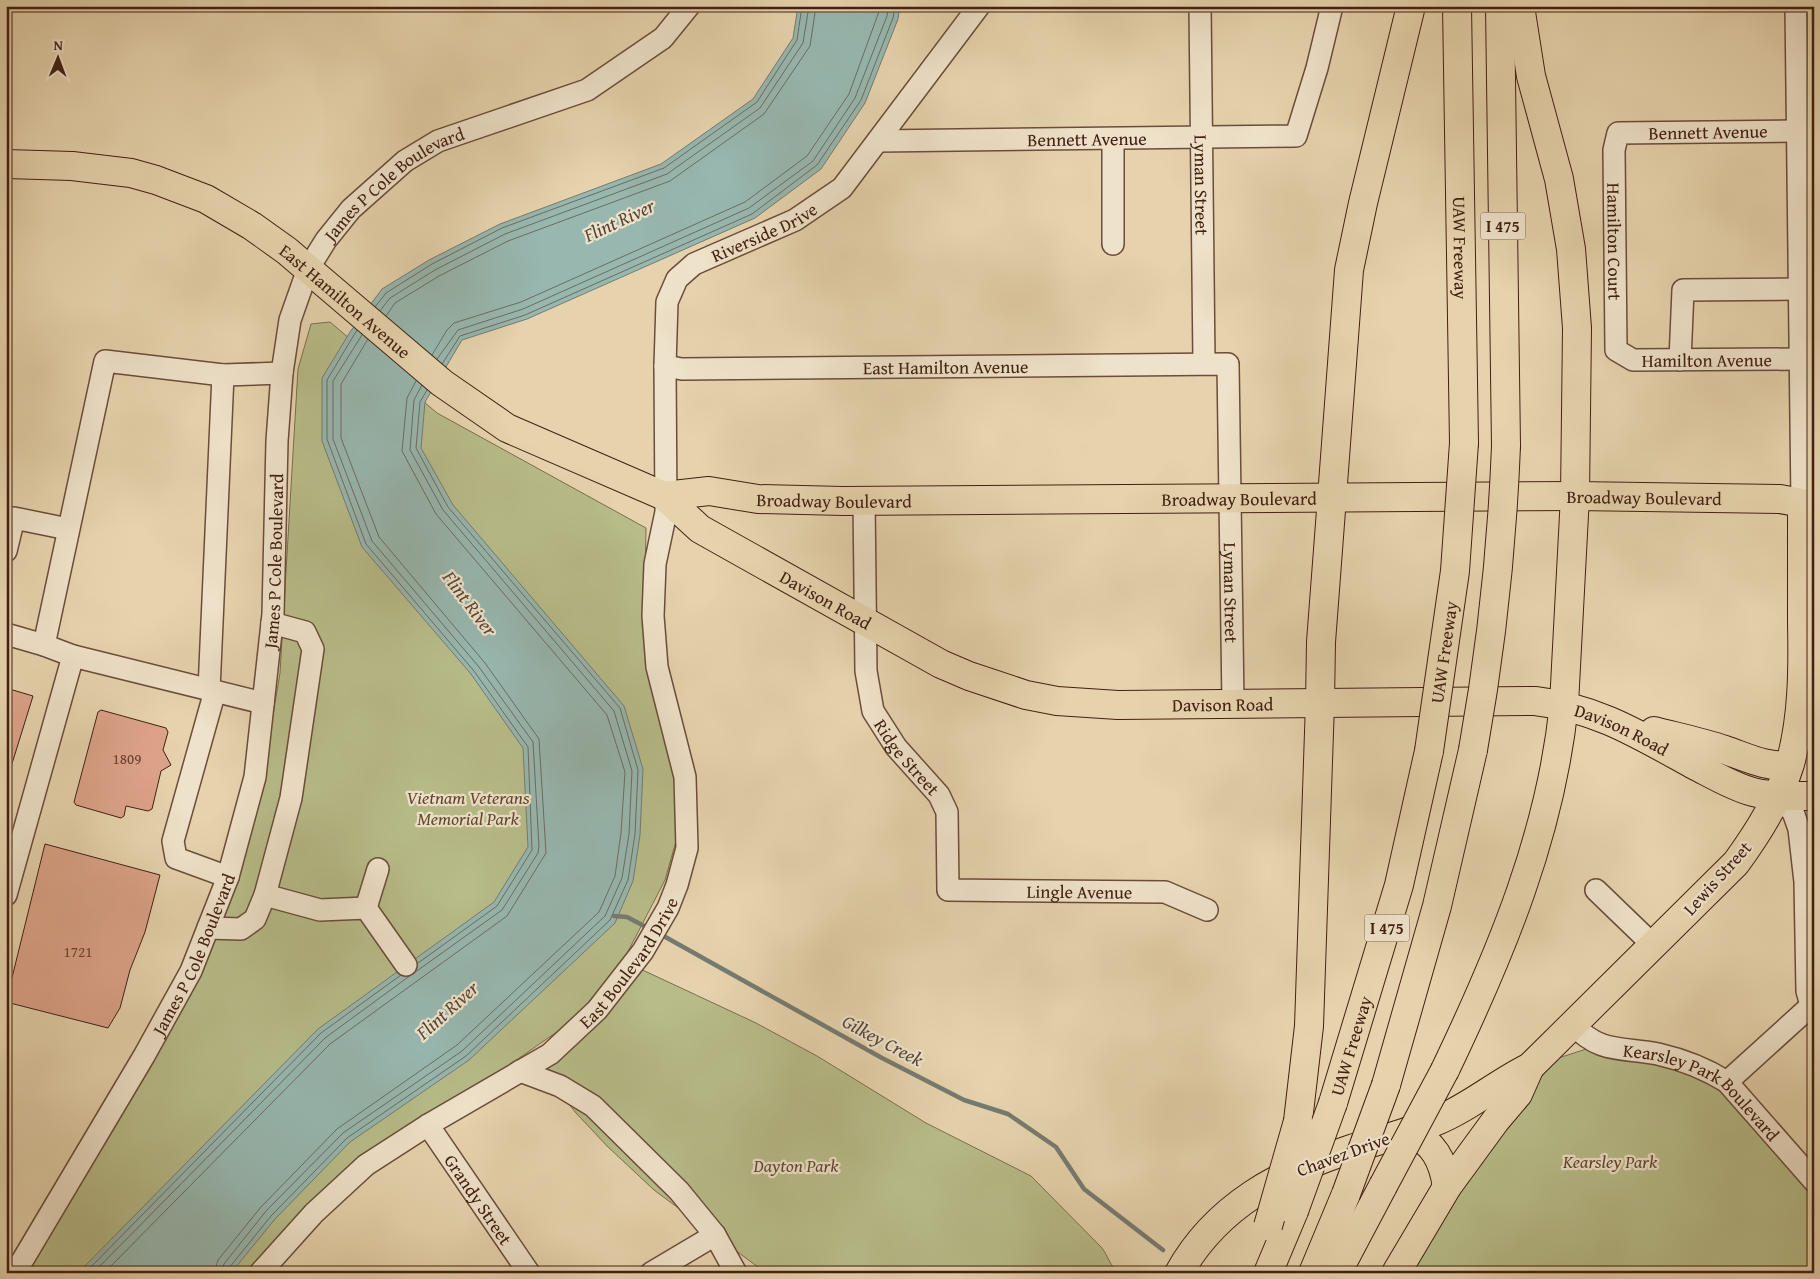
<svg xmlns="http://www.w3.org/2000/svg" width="1820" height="1279" font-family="'Gentium Book Plus',serif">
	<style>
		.green { fill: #b7bc89; stroke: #7c6e4e }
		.water { fill: #97b7af; stroke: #757b71 }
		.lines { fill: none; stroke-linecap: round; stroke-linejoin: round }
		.shore { stroke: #6c6c61; stroke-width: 1 }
		.stream { stroke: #757b71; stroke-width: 4.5 }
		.building { fill: #dda38a; stroke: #412013 }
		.minor-casing { stroke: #6a4d3a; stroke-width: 24 }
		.major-casing { stroke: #412013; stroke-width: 30 }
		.highway-casing { stroke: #412013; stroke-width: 30 }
		.minor { stroke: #efe2ca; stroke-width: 21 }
		.major { stroke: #e6d3ad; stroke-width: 28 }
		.highway { stroke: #e6d3ad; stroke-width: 28 }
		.highway-bridge-casing { stroke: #412013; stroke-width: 30; stroke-linecap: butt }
		.highway-bridge { stroke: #e6d3ad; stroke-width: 28 }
		.labels { text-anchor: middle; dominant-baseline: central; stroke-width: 4.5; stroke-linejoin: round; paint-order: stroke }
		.number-label { font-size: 15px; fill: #684131 }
		.shield { fill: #efe2ca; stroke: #755a4a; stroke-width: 1 }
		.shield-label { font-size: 16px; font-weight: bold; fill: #412013 }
		.street-label { font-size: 18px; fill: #412013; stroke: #efe2ca }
		.park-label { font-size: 18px; font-style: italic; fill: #5e4730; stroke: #efe2ca }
		.water-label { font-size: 19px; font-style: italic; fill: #56463a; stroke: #efe2ca }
	</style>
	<rect width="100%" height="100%" fill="#e6d3ad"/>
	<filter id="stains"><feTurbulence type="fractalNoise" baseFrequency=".004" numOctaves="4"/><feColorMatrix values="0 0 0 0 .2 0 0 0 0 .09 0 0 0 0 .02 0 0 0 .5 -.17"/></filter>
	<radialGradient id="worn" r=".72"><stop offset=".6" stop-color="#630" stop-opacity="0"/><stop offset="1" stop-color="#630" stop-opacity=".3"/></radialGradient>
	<!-- green -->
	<g class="green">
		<path d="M330 322 437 413 646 528 644 642 675 777 678 834 665 880 620 967 571 1022 492 1077 391 1137 262 1273H26L150 1063 270 733 280 673 298 369 311 324Z"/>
		<path d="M634 966 756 1023 817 1056 926 1123 1031 1176 1102 1248C1108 1256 1111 1267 1118 1273H766L654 1190 607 1146 576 1113 550 1080 547 1069 550 1054Z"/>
		<path d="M1599 1045 1698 1065 1814 1181V1273H1397L1530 1067Z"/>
	</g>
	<!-- water -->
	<path class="water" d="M798 6H900L898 19 865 103 821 169 755 218 527 319 462 340 425 402 421 448 453 505 624 706 643 769 640 835 633 881 615 923 469 1060 350 1142 275 1219 231 1273H78L318 1029 494 902 528 847 523 748 471 674 362 547 322 441V378L350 332 382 289 429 260 500 224 661 164 753 99 793 38Z"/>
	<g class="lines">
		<!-- shore -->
		<g class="shore">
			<path d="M375 307 386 293 432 264 502 228 664 168 757 102 797 40 802 6"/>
			<path d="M380 311 390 298 435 270 505 234 667 174 760 108 803 43 809 6"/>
			<path d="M386 316 395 303 439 276 508 241 670 181 764 114 810 46 816 6"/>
			<path d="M357 330 327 380V439L366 544 474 671 528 747 532 850 497 906 418 963"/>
			<path d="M362 335 333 381V439L372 541 479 667 533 742 539 846 538 853 502 910 414 973"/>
			<path d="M432 355 447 330 454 323 521 302 745 202 807 156 849 94 881 6"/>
			<path d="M437 359 458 330 523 309 749 208 813 161 855 98 887 16 889 6"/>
			<path d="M442 364 460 336 525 315 752 214 817 165 861 100 893 18 895 6"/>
			<path d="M85 1273 321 1033 401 975"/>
			<path d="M93 1273 325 1038 411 975"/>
			<path d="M104 1273 330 1044 507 916 546 853 539 739 485 663 379 537 341 438V384L368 339"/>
			<path d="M214 1273 218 1260 261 1207 337 1129 457 1045 599 912 615 876 621 833 625 772 607 715 436 514 402 451 407 398 416 381"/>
			<path d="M221 1273 224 1264 266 1211 343 1133 462 1051 605 916 622 878 629 834 632 771 614 711 443 510 410 450 414 400 422 385"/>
			<path d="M228 1273 229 1268 271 1216 347 1138 466 1056 610 920 628 880 635 834 638 770 620 708 448 507 416 448 420 402 427 390"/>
		</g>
		<!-- stream -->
		<g class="stream">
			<path d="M614 916 627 917 648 928"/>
			<path d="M660 934 882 1058 964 1100 1008 1114 1056 1147 1084 1189 1163 1250"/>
		</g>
	</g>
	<!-- building -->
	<g class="building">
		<path d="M6 688 33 696 6 783Z"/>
		<path d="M101 710 166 728 168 732 163 750 171 765 161 771 152 809 148 811 126 806 124 816 121 818 76 805 74 802 98 712Z"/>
		<path d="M45 844 160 875 145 932 130 970 120 1008 108 1028 6 1002Z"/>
	</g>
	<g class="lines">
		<defs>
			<g id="minor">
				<path id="s1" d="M1200 6 1204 363"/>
				<path d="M1796 6 1802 503 1814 505"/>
				<path id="s2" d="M1797 131 1618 133 1614 150 1616 350 1633 360 1800 359"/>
				<path d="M1113 139V244"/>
				<path id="s3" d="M878 141 1296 136 1317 68 1332 6"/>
				<path d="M1680 360 1683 290 1799 289"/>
				<path id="s4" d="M665 366 682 369 1228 364 1233 703"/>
				<path id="s5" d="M864 501 866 671 873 711 896 747 939 795 947 812 948 890 1165 892 1207 910"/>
				<path d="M6 551 14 518 68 529"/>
				<path d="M6 634 44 645"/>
				<path d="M73 656 44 645 105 361 223 375"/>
				<path d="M209 690 223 375 282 373"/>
				<path d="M215 691 173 841 176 858 228 877"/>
				<path d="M1777 796 1793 812 1799 829 1805 882 1807 991 1811 1005"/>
				<path d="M1596 890 1653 945"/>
				<path d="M6 895 73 656 263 703"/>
				<path d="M265 895 320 910 366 908 406 965"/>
				<path d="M366 908 378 869"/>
				<path d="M208 928 241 929 255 919 265 895 291 798 313 649 305 632 272 623"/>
				<path id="s6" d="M1573 1024C1599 1054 1623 1047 1658 1054 1684 1060 1705 1068 1727 1082L1814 1181"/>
				<path d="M520 1071 560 1086 593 1106 679 1191 715 1235 736 1273"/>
				<path d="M1727 1082 1814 1003"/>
				<path id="s7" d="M428 1125 529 1273"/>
				<path id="s8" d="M15 1273 144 1056 191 971 228 877 255 777 273 614 277 441 282 373 290 320 308 269 326 240 351 209 405 161 438 141 587 90 663 38 689 6"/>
				<path id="s9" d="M260 1273 314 1213 366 1165 428 1125 550 1054 597 1010 643 951 668 908 677 885 687 848 685 777 657 667 653 616 655 564 666 512 665 366 667 302 677 279 694 264 795 220 842 188 979 6"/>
				<path d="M651 1273 715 1235"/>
			</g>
			<g id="major">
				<path id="s10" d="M6 164 72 166 131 173 156 180 206 199 252 226 287 251 442 383 507 428 664 496 700 529 941 664 969 676 1026 695 1057 701 1118 705 1535 701C1597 708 1641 736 1694 765 1712 774 1733 787 1753 792 1773 797 1793 796 1814 796"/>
				<path id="s11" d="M664 496 709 491 758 499 843 501 1575 496 1780 499 1802 503C1802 542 1802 581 1802 621 1803 669 1803 717 1790 764 1779 800 1758 833 1736 863L1530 1067C1497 1083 1469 1108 1434 1122 1408 1133 1379 1140 1351 1149 1281 1172 1216 1206 1179 1273"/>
				<path d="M1320 703 1321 642 1332 497"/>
				<path d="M1564 704 1575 496"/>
				<path d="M1654 731C1677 737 1702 742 1725 750 1746 757 1767 768 1789 765"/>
				<path d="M1409 1131C1434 1143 1443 1160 1447 1187"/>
				<path d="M1396 1273 1447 1187 1496 1120 1518 1094 1530 1067"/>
			</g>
			<g id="highway">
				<path id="s12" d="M1457 6 1464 443"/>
				<path d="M1500 6 1506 446"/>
				<path d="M1520 6 1531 76 1559 179 1571 249 1577 328 1575 496"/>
				<path d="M1332 497 1349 270 1363 203 1411 6"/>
				<path d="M1445 1070C1501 953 1551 834 1564 704"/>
				<path d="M1386 1085 1437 906 1473 750"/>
				<path id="s13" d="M1333 1103 1399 885 1429 751"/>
				<path d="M1298 1121 1309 1026 1320 703"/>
				<path d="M1268 1273 1294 1211"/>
				<path d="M1313 1273 1346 1194"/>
				<path d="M1337 1273 1383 1186"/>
			</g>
		</defs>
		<!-- minor casing -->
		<use href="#minor" class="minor-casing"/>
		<!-- major casing -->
		<use href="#major" class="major-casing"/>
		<!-- highway casing -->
		<use href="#highway" class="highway-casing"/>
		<!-- minor -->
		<use href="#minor" class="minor"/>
		<!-- major -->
		<use href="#major" class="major"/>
		<!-- highway -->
		<use href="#highway" class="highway"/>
		<defs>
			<g id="highway-bridge">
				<path d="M1473 750C1491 650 1502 548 1506 446"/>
				<path id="s14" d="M1429 751 1455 571 1464 443"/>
				<path d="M1383 1186 1445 1070"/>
				<path d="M1346 1194 1386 1085"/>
				<path d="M1294 1211 1333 1103"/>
				<path d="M1268 1226 1298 1121"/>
			</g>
		</defs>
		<!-- highway-bridge casing -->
		<use href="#highway-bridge" class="highway-bridge-casing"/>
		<!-- highway-bridge -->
		<use href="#highway-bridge" class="highway-bridge"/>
	</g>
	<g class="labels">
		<!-- number labels -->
		<g class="number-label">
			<text x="127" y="758">1809</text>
			<text x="78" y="951">1721</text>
		</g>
		<!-- shield labels -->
		<g class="shield">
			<rect x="1480.5" y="212.5" width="45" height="27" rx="4"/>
			<rect x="1364.5" y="914.5" width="45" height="27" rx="4"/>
		</g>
		<g class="shield-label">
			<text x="1503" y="226">I 475</text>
			<text x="1387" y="928">I 475</text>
		</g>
		<!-- street labels -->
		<g class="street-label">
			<text transform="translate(1708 132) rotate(-1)">Bennett Avenue</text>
			<text stroke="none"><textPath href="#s3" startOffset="209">Bennett Avenue</textPath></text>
			<text stroke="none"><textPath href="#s1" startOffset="179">Lyman Street</textPath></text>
			<text stroke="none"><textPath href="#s8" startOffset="1191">James P Cole Boulevard</textPath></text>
			<text stroke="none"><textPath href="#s9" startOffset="1294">Riverside Drive</textPath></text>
			<text stroke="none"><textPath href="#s2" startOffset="288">Hamilton Court</textPath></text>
			<text stroke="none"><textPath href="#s12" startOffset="242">UAW Freeway</textPath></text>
			<text stroke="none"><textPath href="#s10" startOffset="378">East Hamilton Avenue</textPath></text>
			<text stroke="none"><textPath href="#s2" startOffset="490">Hamilton Avenue</textPath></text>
			<text stroke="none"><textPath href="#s4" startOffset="281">East Hamilton Avenue</textPath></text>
			<text stroke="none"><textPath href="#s11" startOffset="576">Broadway Boulevard</textPath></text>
			<text stroke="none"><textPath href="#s11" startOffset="981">Broadway Boulevard</textPath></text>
			<text stroke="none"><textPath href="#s11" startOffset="171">Broadway Boulevard</textPath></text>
			<text stroke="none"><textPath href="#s8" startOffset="771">James P Cole Boulevard</textPath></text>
			<text stroke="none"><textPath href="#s4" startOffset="792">Lyman Street</textPath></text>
			<text stroke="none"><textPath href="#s10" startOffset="948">Davison Road</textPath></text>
			<text stroke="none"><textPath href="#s14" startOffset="100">UAW Freeway</textPath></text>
			<text stroke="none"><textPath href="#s10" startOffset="1368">Davison Road</textPath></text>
			<text stroke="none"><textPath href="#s10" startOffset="1772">Davison Road</textPath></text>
			<text stroke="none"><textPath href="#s5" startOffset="268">Ridge Street</textPath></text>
			<text transform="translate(1717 878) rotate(-48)">Lewis Street</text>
			<text stroke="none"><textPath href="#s5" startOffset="546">Lingle Avenue</textPath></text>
			<text stroke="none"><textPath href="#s8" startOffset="366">James P Cole Boulevard</textPath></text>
			<text stroke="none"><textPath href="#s9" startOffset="488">East Boulevard Drive</textPath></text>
			<text stroke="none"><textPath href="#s13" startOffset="60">UAW Freeway</textPath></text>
			<text stroke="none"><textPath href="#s6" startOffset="150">Kearsley Park Boulevard</textPath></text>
			<text transform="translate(1343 1154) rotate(-20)">Chavez Drive</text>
			<text stroke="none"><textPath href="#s7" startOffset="90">Grandy Street</textPath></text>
		</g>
		<!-- park labels -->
		<g class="park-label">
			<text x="468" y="797">Vietnam Veterans<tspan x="468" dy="21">Memorial Park</tspan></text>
			<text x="1610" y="1161">Kearsley Park</text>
			<text x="796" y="1165">Dayton Park</text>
		</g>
		<!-- water labels -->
		<g class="water-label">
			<text transform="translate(619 220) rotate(-25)">Flint River</text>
			<text transform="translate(470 603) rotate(53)">Flint River</text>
			<text transform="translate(447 1010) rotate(-42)">Flint River</text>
			<text transform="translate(883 1040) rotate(28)">Gilkey Creek</text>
		</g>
	</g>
	<!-- margin -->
	<rect width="1820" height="1279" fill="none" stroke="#e6d3ad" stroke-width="25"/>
	<rect x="8" y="8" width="1805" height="1264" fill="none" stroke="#412013" stroke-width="2.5"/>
	<rect x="12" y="12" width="1795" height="1254" fill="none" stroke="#412013"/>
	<!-- north arrow -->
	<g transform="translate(58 58) rotate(1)" stroke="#efe2ca" stroke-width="4" paint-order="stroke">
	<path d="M0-4L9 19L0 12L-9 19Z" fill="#412013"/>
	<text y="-8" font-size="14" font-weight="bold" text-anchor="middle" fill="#412013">N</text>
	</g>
	<rect width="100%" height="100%" filter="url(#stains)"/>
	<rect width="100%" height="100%" fill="url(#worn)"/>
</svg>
